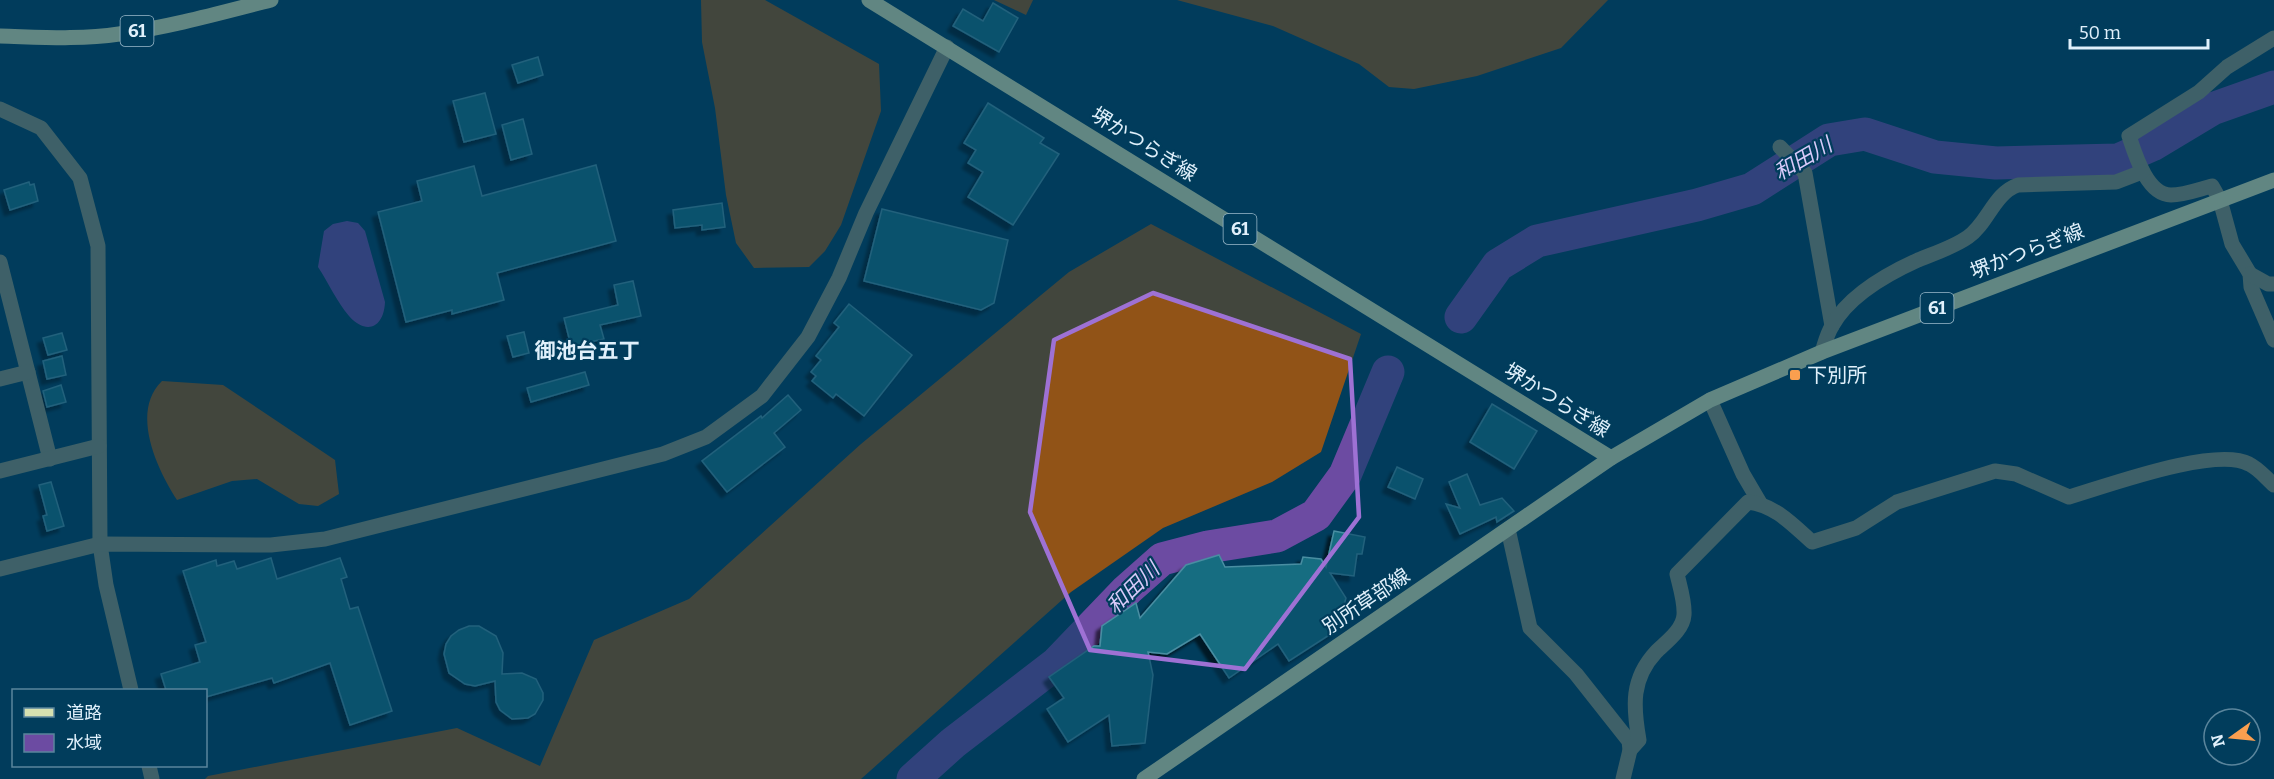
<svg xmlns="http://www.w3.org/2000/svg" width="2274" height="779" font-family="Bitter,'Noto Sans JP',serif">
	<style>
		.forest { fill: #915317 }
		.water { fill: #6c4ba2 }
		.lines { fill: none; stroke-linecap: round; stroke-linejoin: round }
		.river { stroke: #6c4ba2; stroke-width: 33 }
		.building { fill: #196d81; stroke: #488ea2; stroke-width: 1.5; filter: url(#shadow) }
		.minor { stroke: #878d75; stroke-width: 15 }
		.major { stroke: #d5e0b0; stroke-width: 15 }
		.marked { fill: none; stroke: #9e71d4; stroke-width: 4.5; stroke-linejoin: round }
		.poi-dot { fill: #fa9f4f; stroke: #013d5c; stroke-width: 2 }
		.labels { text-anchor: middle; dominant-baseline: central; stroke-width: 4.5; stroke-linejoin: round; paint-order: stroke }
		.shield { fill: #013d5c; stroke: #9dbacb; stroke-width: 1.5 }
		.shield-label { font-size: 18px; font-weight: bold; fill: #e0f0fb }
		.street-label { font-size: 20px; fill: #e0f0fb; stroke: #013d5c }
		.poi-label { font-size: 20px; fill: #e0f0fb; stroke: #013d5c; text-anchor: start }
		.water-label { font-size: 21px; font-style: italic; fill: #d8caf9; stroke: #013d5c }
		.neighbourhood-label { font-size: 21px; font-weight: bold; fill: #e0f0fb; stroke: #013d5c }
	</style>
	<defs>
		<filter id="shadow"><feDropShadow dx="-5.5" dy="5.5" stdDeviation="1.5" flood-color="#0009"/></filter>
	</defs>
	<rect width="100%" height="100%" fill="#013d5c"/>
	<!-- forest -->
	<g class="forest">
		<path d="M701 0H765L879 64 881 111 841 225 825 251 809 267 754 268 736 243 726 195 715 108 702 42Z"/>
		<path d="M994 0H1033L1026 15Z"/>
		<path d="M1177 0H1608L1561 48 1477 76 1414 89 1389 87 1359 64 1273 26Z"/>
		<path d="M1151 224 1361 334 1321 452 1272 482 1163 528 1071 592 861 779H205L208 776 457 728 540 766 594 640 689 599 861 444 1069 272Z"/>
		<path d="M162 381 223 385 335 460 339 494 318 506 299 504 257 479 232 481 177 500C157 469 130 412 162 381Z"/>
	</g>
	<!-- water -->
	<path class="water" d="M347 221 358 223 365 231 385 302C384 327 367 336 349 316 337 302 328 282 318 267L324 231 333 224Z"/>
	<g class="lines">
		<!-- river -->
		<g class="river">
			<path d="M1461 317 1498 265 1537 241 1697 205 1752 189 1829 140 1865 134 1935 157 1996 163 2118 160 2152 145 2212 109 2274 87"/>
			<path d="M913 779 953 743 1057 663 1127 590 1162 559 1208 547 1277 536 1316 515 1345 475 1388 372"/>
		</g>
	</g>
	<!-- building -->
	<g class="building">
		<path d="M993 3 1018 18 999 52 953 26 963 9 983 21Z"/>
		<path d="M538 57 543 75 518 83 512 65Z"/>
		<path d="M485 93 496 134 464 142 453 101Z"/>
		<path d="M988 103 1044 138 1040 143 1059 154 1013 225 968 197 983 172 968 163 976 150 964 143Z"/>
		<path d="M523 119 532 154 511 160 502 125Z"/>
		<path d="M596 165 616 241 497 273 504 300 452 314V310L406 322 378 212 422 201 417 181 474 166 482 196Z"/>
		<path d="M29 182 30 185 34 184 38 201 10 210 4 190Z"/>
		<path d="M722 203 725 227 702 230V225L675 228 673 210Z"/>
		<path d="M882 209 1008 240 994 303 981 310 864 281Z"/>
		<path d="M633 281 641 316 600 325 604 339 571 346 564 318 618 305 614 285Z"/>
		<path d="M849 304 912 355 864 416 836 394 833 398 812 381 816 376 811 372 821 360 816 356 839 327 834 323Z"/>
		<path d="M524 332 529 353 513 357 507 336Z"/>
		<path d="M62 333 67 350 48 355 43 338Z"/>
		<path d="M62 356 66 375 47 379 43 361Z"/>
		<path d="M585 372 589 385 531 402 527 388Z"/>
		<path d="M61 385 66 402 47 407 43 391Z"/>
		<path d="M788 395 801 410 774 433 785 447 727 492 702 461 761 416 762 418Z"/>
		<path d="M1492 404 1537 431 1514 469 1470 442Z"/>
		<path d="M1397 467 1423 479 1415 499 1388 487Z"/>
		<path d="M1467 474 1480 505 1502 498 1514 511 1497 522 1496 517 1460 534 1446 504 1460 508 1449 482Z"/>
		<path d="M51 482 64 526 47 531 43 516 47 515 39 485Z"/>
		<path d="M1334 531 1365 537 1362 554H1357L1354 576 1330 573 1346 598 1337 630 1289 661 1278 644 1229 678 1200 634 1167 654 1148 652 1153 675 1145 743 1112 746 1109 715 1068 742 1047 709 1064 698 1049 677 1094 646H1100L1102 626 1136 603 1140 618 1186 565 1219 555 1225 567 1301 564 1303 557 1321 559 1326 567Z"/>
		<path d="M271 558 277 579 340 558 347 577 341 579 350 609 358 607 392 711 350 725 330 663 274 683 272 678 206 697V690H166L161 674 200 662 195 645 206 642 183 571 216 560 217 566 234 561 237 569Z"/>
		<path d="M469 626H479L496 636 503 653 502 674 522 673 536 679 543 693V700L535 714 528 718 512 719 500 710 496 702 495 681 475 686 465 684 449 673 444 654 446 644 451 636 459 630Z"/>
	</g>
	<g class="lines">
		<!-- minor -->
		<g class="minor">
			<path d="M2274 38 2227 67 2199 92 2129 136C2135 154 2147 195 2171 195 2184 195 2200 189 2212 186L2220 200 2232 244 2250 274 2251 287 2274 340"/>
			<path d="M0 109 41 128 80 178 98 246 100 544 106 585 131 690"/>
			<path d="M1780 147 1805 173 1832 326"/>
			<path d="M0 262 50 459"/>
			<path d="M2250 274 2268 284H2274"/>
			<path d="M1822 352C1825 343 1827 334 1832 326 1849 295 1887 274 1918 260 1935 253 1954 247 1968 237 1988 223 1994 193 2018 185L2116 182 2142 172"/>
			<path d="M0 379 28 372"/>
			<path d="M1710 400 1743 474 1760 503"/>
			<path d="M0 471 99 446"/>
			<path d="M1508 529 1530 628 1576 674 1629 741 1630 750 1623 779"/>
			<path d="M0 569 100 544 271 545 325 539 663 454 706 437 762 396 808 337 839 278 866 213 947 47"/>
			<path d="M1630 750 1639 740C1633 706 1631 679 1656 652 1666 642 1683 630 1684 615 1685 602 1680 587 1677 574L1748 502C1775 505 1793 525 1812 542L1856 528 1897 502 1995 471 2016 474 2069 497C2107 486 2215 446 2249 464 2258 468 2266 478 2274 485"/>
			<path d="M149 766 152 779"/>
		</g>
		<!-- major -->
		<g class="major">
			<path d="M869 0 1611 458"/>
			<path d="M0 36C39 37 80 40 119 34 170 27 220 13 271 0"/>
			<path d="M1144 779 1611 458 1710 400 1822 352 2274 180"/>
		</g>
	</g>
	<!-- marked area -->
	<path d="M0 0H2274V779H0ZM1153 293 1350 359 1359 517 1245 669 1090 650 1030 512 1054 340Z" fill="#013d5c" fill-opacity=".55" fill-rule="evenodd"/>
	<path class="marked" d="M1153 293 1350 359 1359 517 1245 669 1090 650 1030 512 1054 340Z"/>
	<!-- markers -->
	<rect class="poi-dot" x="1789" y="369" width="12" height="12" rx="3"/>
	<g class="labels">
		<!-- shield labels -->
		<g class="shield">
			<rect x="120.5" y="16" width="33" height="30" rx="4.5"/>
			<rect x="1223.5" y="214" width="33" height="30" rx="4.5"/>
			<rect x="1920.5" y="293" width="33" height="30" rx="4.5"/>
		</g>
		<g class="shield-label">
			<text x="137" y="31">61</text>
			<text x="1240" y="229">61</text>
			<text x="1937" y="308">61</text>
		</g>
		<!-- street labels -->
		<g class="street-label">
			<text transform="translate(1144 144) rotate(32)">堺かつらぎ線</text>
			<text transform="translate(2027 251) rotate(-21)">堺かつらぎ線</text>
			<text transform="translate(1557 400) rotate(32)">堺かつらぎ線</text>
			<text transform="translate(1366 601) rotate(-34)">別所草部線</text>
		</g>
		<!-- poi labels -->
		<g class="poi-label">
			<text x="1807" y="375">下別所</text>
		</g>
		<!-- water labels -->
		<g class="water-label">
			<text transform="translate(1803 159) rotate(-30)">和田川</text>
			<text transform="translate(1133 588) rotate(-44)">和田川</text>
		</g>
		<!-- neighbourhood labels -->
		<g class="neighbourhood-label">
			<text x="587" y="351">御池台五丁</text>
		</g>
	</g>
	<!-- legend -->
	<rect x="12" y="689" width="195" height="78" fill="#013d5c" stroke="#5a859c" stroke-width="1.5"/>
	<rect x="24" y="708" width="30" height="9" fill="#d5e0b0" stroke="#5a859c" stroke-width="1.5"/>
	<text x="66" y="719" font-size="18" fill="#e0f0fb">道路</text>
	<rect x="24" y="734" width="30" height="18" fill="#6c4ba2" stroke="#5a859c" stroke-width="1.5"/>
	<text x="66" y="749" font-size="18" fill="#e0f0fb">水域</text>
	<!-- north arrow -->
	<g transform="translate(2232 737) rotate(255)"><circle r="28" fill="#013d5c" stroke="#5a859c" stroke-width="1.5"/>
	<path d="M0-4.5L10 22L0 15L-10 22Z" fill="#fa9f4f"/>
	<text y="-9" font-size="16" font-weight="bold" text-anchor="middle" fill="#e0f0fb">N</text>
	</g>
	<!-- scale -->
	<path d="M2070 39v9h138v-9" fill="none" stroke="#e0f0fb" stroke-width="3"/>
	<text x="2079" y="39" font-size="18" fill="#e0f0fb" stroke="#013d5c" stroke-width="4.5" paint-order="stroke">50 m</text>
</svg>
